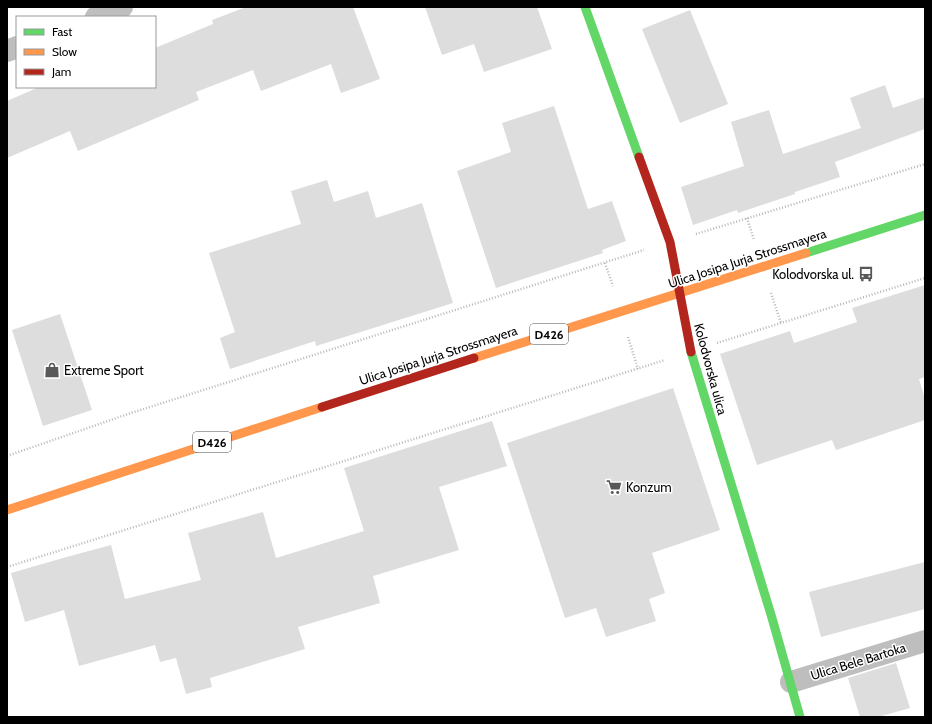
<svg xmlns="http://www.w3.org/2000/svg" width="932" height="724" font-family="Cabin,sans-serif">
	<style>
		.building { fill: #ddd }
		.lines { fill: none; stroke-linecap: round; stroke-linejoin: round }
		.path { stroke: #b8b8b8; stroke-width: 2.5; stroke-dasharray: 1 2; stroke-linecap: butt }
		.street { stroke: #bebebe; stroke-width: 22 }
		.fast { stroke: #63d668; stroke-width: 9 }
		.slow { stroke: #ff974d; stroke-width: 9 }
		.jam { stroke: #b3261e; stroke-width: 9 }
		.labels { text-anchor: middle; dominant-baseline: central; stroke-width: 3; stroke-linejoin: round; paint-order: stroke }
		.shield { fill: #fff; stroke: #4c4c4c; stroke-width: 1 }
		.shield-label { font-size: 12px; font-weight: bold; fill: #000 }
		.street-label { font-size: 13px; fill: #000; stroke: #fff }
		.poi-label { font-size: 13px; fill: #000; stroke: #fff; text-anchor: start }
	</style>
	<rect width="100%" height="100%" fill="#fff"/>
	<!-- building -->
	<g class="building">
		<path d="M246 7H353L380 79 341 93 331 64 261 91 253 70 196 92 199 100 78 151 70 131 7 158V101L39 87H155V48L213 24 212 20Z"/>
		<path d="M425 7H537L552 49 484 72 474 44 442 55Z"/>
		<path d="M690 10 728 104 680 123 642 29Z"/>
		<path d="M885 85 893 108 925 97V129L835 162 840 177 795 192V194L738 213 737 210 693 225 681 187 744 166 731 122 769 110 783 154 861 128 850 98Z"/>
		<path d="M554 106 588 209 612 201 626 241 602 250 603 253 496 288 457 171 511 152 502 123Z"/>
		<path d="M327 180 334 202 368 191 376 218 422 203 453 303 316 346 315 341 230 369 220 338 235 332 209 253 301 224 291 191Z"/>
		<path d="M925 285V377L919 379 925 399V420L836 450 832 440 757 465 720 354 790 331 794 343 857 322 852 308Z"/>
		<path d="M60 314 92 410 43 426 12 330Z"/>
		<path d="M673 388 720 530 652 553 665 593 649 599 656 621 606 637 596 608 565 618 507 443Z"/>
		<path d="M492 421 507 466 439 487 459 550 373 576 380 603 298 627 305 649 210 678 212 687 186 694 176 658 160 662 155 645 79 666 64 610 25 622 11 573 63 558 111 545 125 599 201 580 188 533 263 512 276 558 364 531 344 468Z"/>
		<path d="M925 562V609L821 637 809 592Z"/>
		<path d="M896 663 910 708 878 717H860L848 678Z"/>
	</g>
	<g class="lines">
		<!-- path -->
		<g class="path">
			<path d="M747 218 754 240"/>
			<path d="M696 234 925 164"/>
			<path d="M605 263 613 286"/>
			<path d="M771 293 781 323"/>
			<path d="M628 337 638 369"/>
			<path d="M717 343 925 278"/>
			<path d="M7 456 131 413 644 250"/>
			<path d="M7 567 665 360"/>
		</g>
		<!-- street -->
		<g class="street">
			<path d="M96 17 122 7"/>
			<path d="M7 51 17 47"/>
			<path d="M791 682 925 641"/>
		</g>
		<!-- fast -->
		<g class="fast">
			<path d="M585 7 639 157"/>
			<path d="M806 253 925 215"/>
			<path d="M691 352 772 618 800 717"/>
		</g>
		<!-- slow -->
		<g class="slow">
			<path d="M474 358 806 253"/>
			<path d="M7 510 322 407"/>
		</g>
		<!-- jam -->
		<g class="jam">
			<path d="M639 157 670 242 691 352"/>
			<path d="M322 407 474 358"/>
		</g>
	</g>
	<!-- icons -->
	<defs>
		<symbol id="bus-bare" viewBox="-9 -9 18 18"><path d="M-5-6H5V4H4V6H2V4H-2V6H-4V4H-5ZM-3.5-4V0h7V-4ZM-3.5 1.2v1.5H-2V1.2ZM2 1.2v1.5H3.5V1.2Z" fill="#595959" stroke="#fff" stroke-width="2.5" paint-order="stroke"/></symbol>
		<symbol id="shop-bare" viewBox="-9 -9 18 18"><path d="M-5-2.5h2.3a2.7 3.5 0 0 1 5.4 0H5L5.5 6h-11ZM-1.5-2.5h3a1.5 2.3 0 0 0-3 0Z" fill="#595959" stroke="#fff" stroke-width="2.5" paint-order="stroke"/></symbol>
		<symbol id="supermarket-bare" viewBox="-9 -9 18 18"><path d="M-6-5.5h2.5l.6 2H6L4.5 2H-2.5L-4.4-4H-6ZM-1.5 3.2a1.3 1.3 0 1 0 .1 0ZM3 3.2a1.3 1.3 0 1 0 .1 0Z" fill="#595959" stroke="#fff" stroke-width="2.5" paint-order="stroke"/></symbol>
	</defs>
	<g fill-rule="evenodd">
		<use href="#bus-bare" x="855" y="263" width="22" height="22"/>
		<use href="#shop-bare" x="41" y="359" width="22" height="22"/>
		<use href="#supermarket-bare" x="603" y="476" width="22" height="22"/>
	</g>
	<g class="labels">
		<!-- shield labels -->
		<g class="shield">
			<rect x="530" y="324" width="38" height="20" rx="3"/>
			<rect x="193" y="432" width="38" height="20" rx="3"/>
		</g>
		<g class="shield-label">
			<text x="549" y="334">D426</text>
			<text x="212" y="442">D426</text>
		</g>
		<!-- street labels -->
		<g class="street-label">
			<text transform="translate(747 258) rotate(-18)">Ulica Josipa Jurja Strossmayera</text>
			<text transform="translate(438 355) rotate(-18)">Ulica Josipa Jurja Strossmayera</text>
			<text transform="translate(711 369) rotate(75)">Kolodvorska ulica</text>
			<text transform="translate(858 661) rotate(-17)">Ulica Bele Bartoka</text>
		</g>
		<!-- poi labels -->
		<g class="poi-label">
			<text x="854" y="274" text-anchor="end">Kolodvorska ul.</text>
			<text x="64" y="370">Extreme Sport</text>
			<text x="626" y="487">Konzum</text>
		</g>
	</g>
	<!-- border -->
	<rect width="932" height="724" fill="none" stroke="#000000" stroke-width="16"/>
	<!-- legend -->
	<rect x="16" y="16" width="140" height="72" fill="#ffffff" stroke="#999999"/>
	<rect x="24" y="29" width="20" height="6" fill="#63d668" stroke="#999999"/>
	<text x="52" y="36" font-size="12" fill="#000000">Fast</text>
	<rect x="24" y="49" width="20" height="6" fill="#ff974d" stroke="#999999"/>
	<text x="52" y="56" font-size="12" fill="#000000">Slow</text>
	<rect x="24" y="69" width="20" height="6" fill="#b3261e" stroke="#999999"/>
	<text x="52" y="76" font-size="12" fill="#000000">Jam</text>
</svg>
